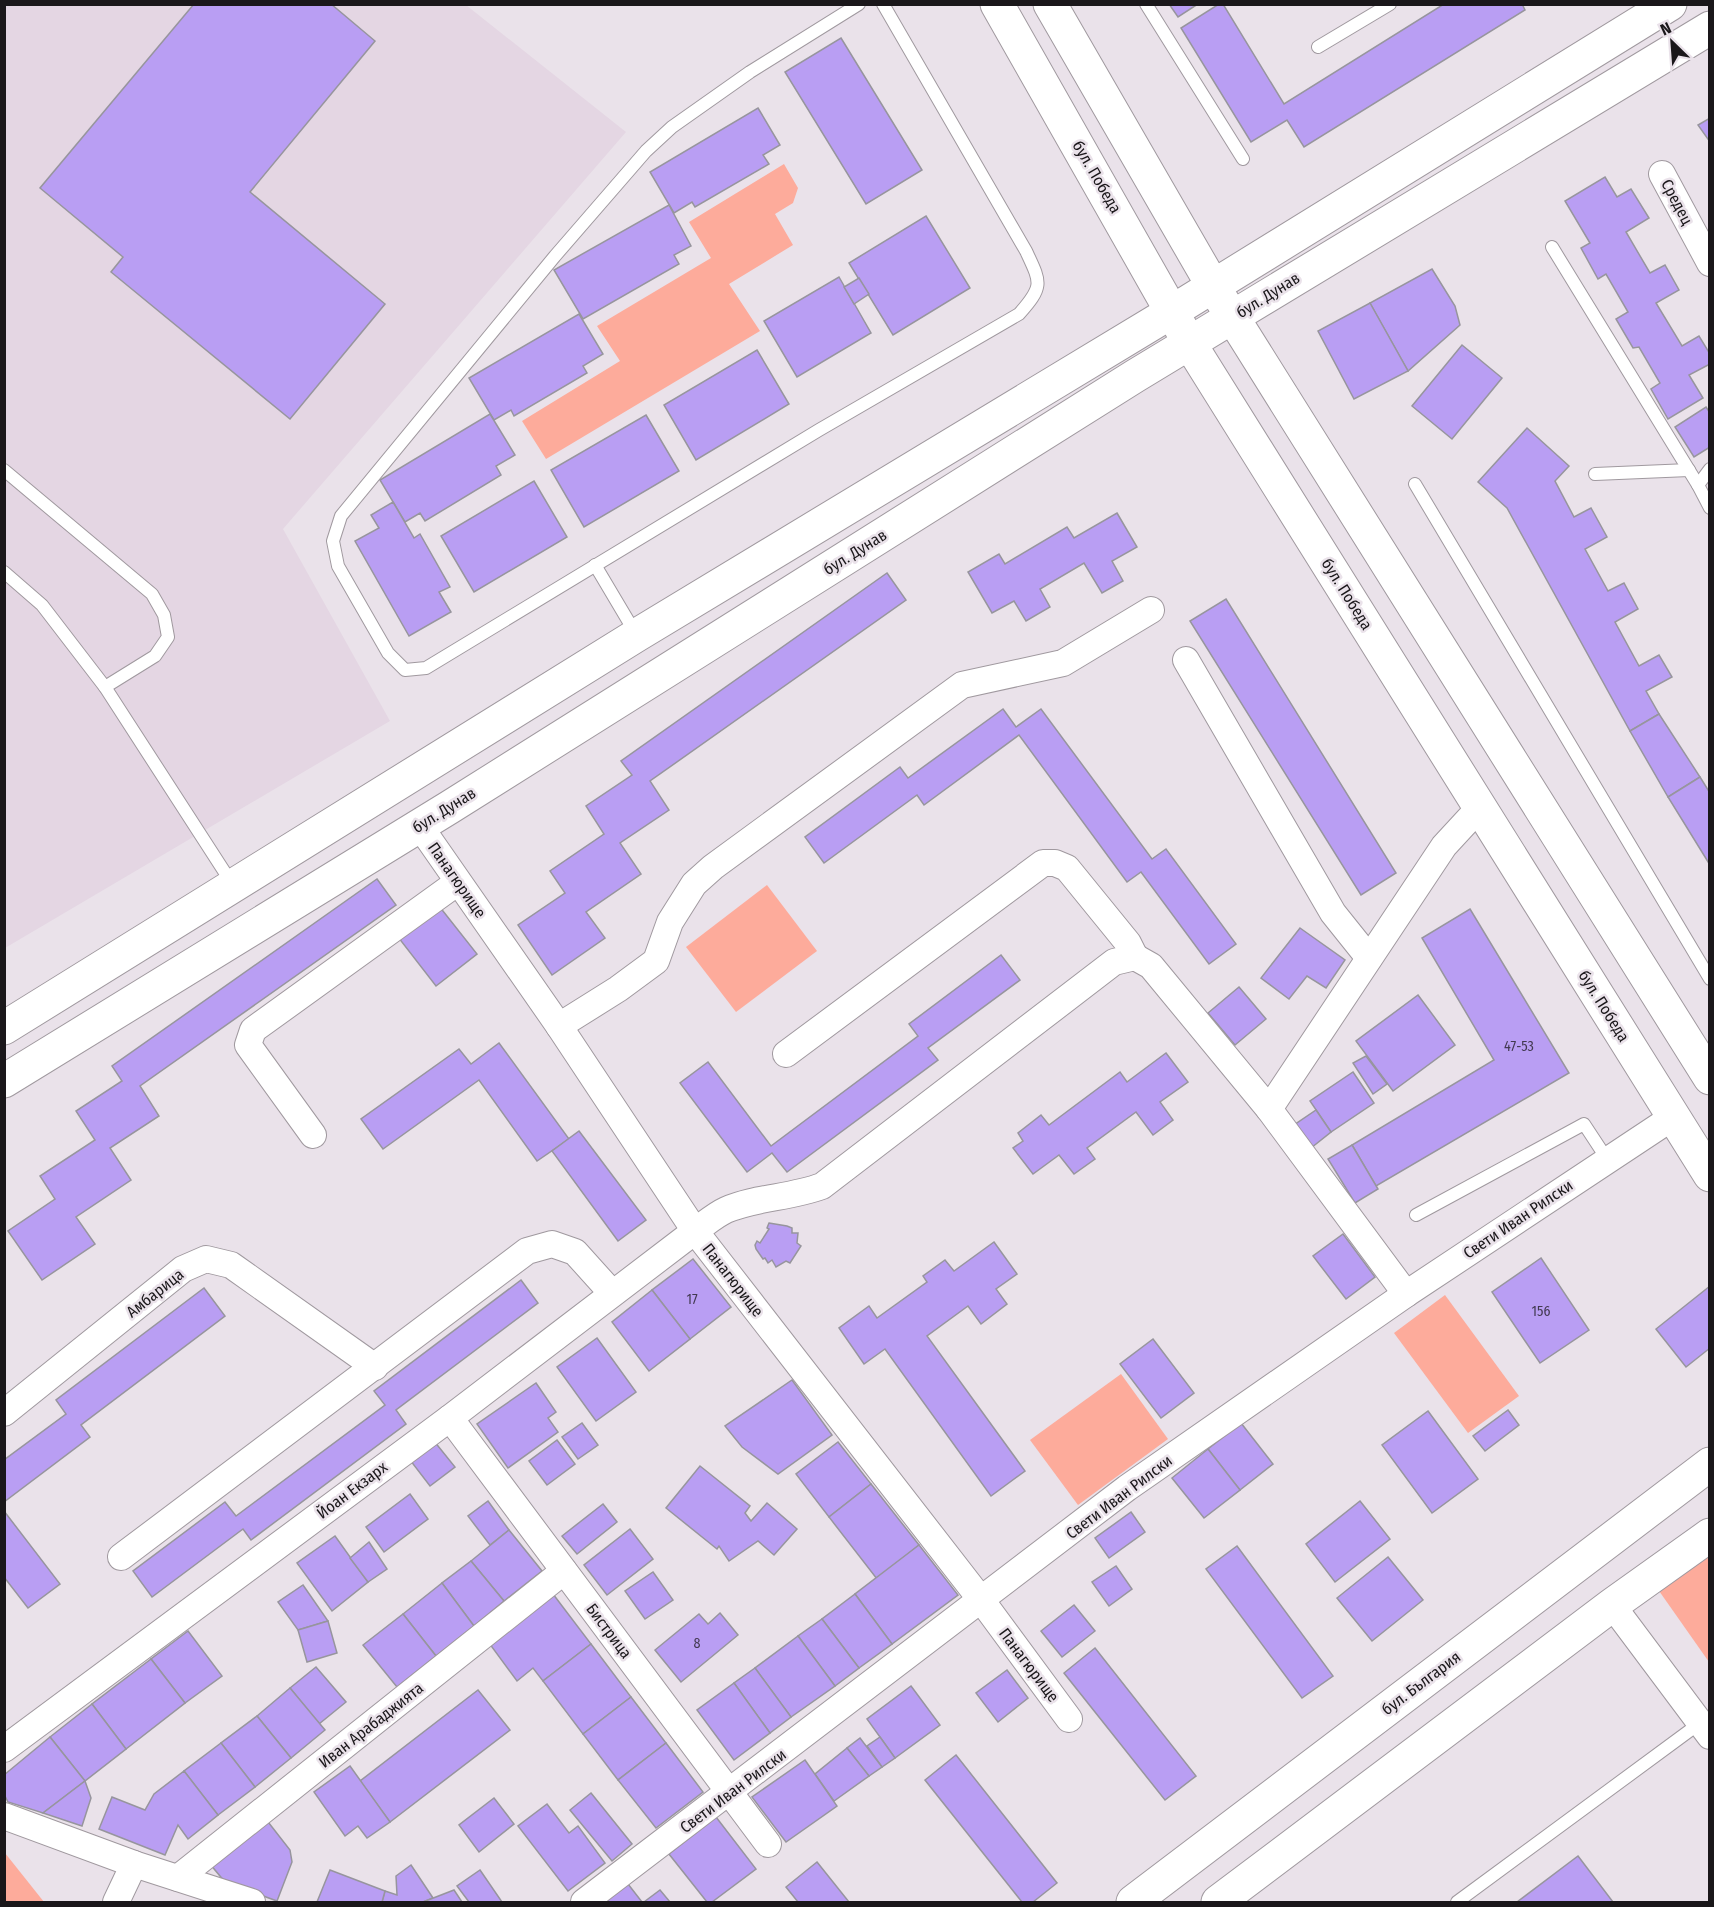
<svg xmlns="http://www.w3.org/2000/svg" width="1714" height="1907" font-family="'Fira Sans Condensed',sans-serif">
	<style>
		.built { fill: #e4d6e3 }
		.green { fill: #fdab9b }
		.building { fill: #b99ef3; stroke: #97959d; stroke-width: 1.5 }
		.lines { fill: none; stroke-linecap: round; stroke-linejoin: round }
		.service-casing { stroke: #a0999f; stroke-width: 14 }
		.minor-casing { stroke: #a0999f; stroke-width: 28 }
		.secondary-casing { stroke: #a0999f; stroke-width: 35 }
		.primary-casing { stroke: #a0999f; stroke-width: 35 }
		.service { stroke: #fff; stroke-width: 12 }
		.minor { stroke: #fff; stroke-width: 26 }
		.secondary { stroke: #fff; stroke-width: 33 }
		.primary { stroke: #fff; stroke-width: 33 }
		.labels { text-anchor: middle; dominant-baseline: central; stroke-width: 5; stroke-linejoin: round; paint-order: stroke }
		.number-label { font-size: 14px; fill: #423950 }
		.street-label { font-size: 16px; fill: #1a171a; stroke: #eae2ea }
	</style>
	<rect width="100%" height="100%" fill="#eae2ea"/>
	<!-- built -->
	<path class="built" d="M4 5H466L626 132 283 529 390 721 5 948Z"/>
	<!-- green -->
	<g class="green">
		<path d="M784 164 798 188 793 203 775 214 793 245 729 284 760 331 546 459 522 421 620 361 597 326 711 258 689 222Z"/>
		<path d="M767 885 817 951 736 1012 686 947Z"/>
		<path d="M1445 1295 1519 1396 1468 1433 1394 1333Z"/>
		<path d="M1121 1374 1168 1439 1078 1505 1030 1440Z"/>
		<path d="M1709 1550V1662L1657 1588Z"/>
		<path d="M4 1853H5L44 1902H5Z"/>
	</g>
	<!-- building -->
	<g class="building">
		<path d="M194 4H331L375 41 250 192 385 304 290 419 111 272 123 257 40 188Z"/>
		<path d="M1169 4H1198L1178 17Z"/>
		<path d="M1219 4H1223L1284 104 1444 4H1522L1525 10 1304 147 1287 120 1251 142 1181 28Z"/>
		<path d="M841 38 922 170 866 204 785 72Z"/>
		<path d="M758 108 780 145 763 155 769 164 695 207 692 202 674 213 650 172Z"/>
		<path d="M1710 118V142L1698 125Z"/>
		<path d="M1605 177 1617 197 1631 189 1649 218 1626 232 1650 273 1665 265 1679 290 1656 303 1682 346 1699 336 1710 354V364L1689 375 1703 398 1668 419 1651 389 1660 383 1639 347 1633 348 1616 319 1628 312 1606 274 1598 279 1581 248 1590 243 1565 201Z"/>
		<path d="M669 205 691 246 674 255 679 264 583 319 554 270Z"/>
		<path d="M926 216 970 288 893 335 849 263Z"/>
		<path d="M1432 269 1455 306 1460 325 1408 371 1370 303Z"/>
		<path d="M839 277 871 333 797 377 764 321Z"/>
		<path d="M859 278 869 294 854 304 844 287Z"/>
		<path d="M1370 303 1408 371 1354 399 1318 331Z"/>
		<path d="M579 314 603 354 583 366 587 373 514 416 511 410 494 420 469 378Z"/>
		<path d="M1462 345 1502 378 1452 439 1412 406Z"/>
		<path d="M757 350 789 404 696 460 664 405Z"/>
		<path d="M1706 407 1710 413V447L1694 457 1675 427Z"/>
		<path d="M490 414 515 455 496 466 501 475 425 521 420 513 405 522 380 480Z"/>
		<path d="M646 415 679 471 584 527 551 470Z"/>
		<path d="M1527 428 1569 466 1555 481 1574 517 1591 508 1607 537 1585 549 1608 591 1624 583 1638 609 1615 622 1639 666 1659 655 1672 677 1646 691 1659 714 1630 731 1507 508 1478 482Z"/>
		<path d="M534 481 567 537 474 592 441 536Z"/>
		<path d="M393 502 414 538 420 534 450 587 439 592 451 612 409 636 355 541 379 528 371 515Z"/>
		<path d="M1117 513 1137 547 1112 561 1123 581 1102 593 1084 563 1040 589 1050 607 1026 621 1014 601 992 613 968 572 999 554 1005 564 1067 527 1074 538Z"/>
		<path d="M887 573 906 600 650 781 669 810 620 843 641 874 586 912 605 938 552 975 518 925 565 893 550 871 604 834 586 806 632 775 621 761Z"/>
		<path d="M1226 599 1396 873 1361 895 1190 621Z"/>
		<path d="M1003 709 1016 727 1041 709 1152 859 1166 849 1236 944 1209 964 1141 872 1127 882 1019 735 924 805 917 795 824 863 805 837 900 767 908 778Z"/>
		<path d="M1659 714 1700 777 1668 797 1630 731Z"/>
		<path d="M1700 777 1710 793V865L1668 797Z"/>
		<path d="M377 879 396 905 140 1086 159 1116 110 1148 131 1180 76 1217 95 1244 42 1280 8 1231 55 1199 40 1176 95 1140 76 1111 122 1081 112 1066Z"/>
		<path d="M439 906 477 954 436 986 398 937Z"/>
		<path d="M1470 909 1569 1073 1376 1186 1352 1145 1494 1060 1422 938Z"/>
		<path d="M1300 928 1345 960 1326 988 1307 976 1289 999 1261 978Z"/>
		<path d="M1001 955 1020 980 928 1048 938 1060 787 1172 772 1153 747 1172 680 1083 708 1062 771 1146 918 1036 909 1024Z"/>
		<path d="M1239 987 1266 1019 1235 1045 1208 1013Z"/>
		<path d="M1418 995 1455 1045 1393 1091 1356 1041Z"/>
		<path d="M499 1043 569 1139 537 1161 479 1080 383 1149 361 1119 459 1049 471 1064Z"/>
		<path d="M1166 1053 1188 1082 1160 1102 1173 1120 1153 1135 1136 1112 1087 1148 1095 1159 1074 1174 1059 1155 1033 1174 1013 1148 1023 1141 1018 1133 1041 1115 1049 1125 1120 1072 1127 1082Z"/>
		<path d="M1366 1056 1387 1084 1373 1094 1353 1063Z"/>
		<path d="M1353 1072 1374 1103 1331 1132 1310 1101Z"/>
		<path d="M1316 1110 1331 1132 1311 1148 1294 1125Z"/>
		<path d="M579 1131 646 1220 618 1241 552 1151Z"/>
		<path d="M1352 1145 1378 1189 1355 1203 1328 1159Z"/>
		<path d="M769 1223 787 1226 792 1228V1233H798L797 1243 801 1246 790 1263 786 1261 776 1267 772 1260 768 1263 765 1258 763 1259 756 1249 755 1245 757 1241 760 1243 769 1229 767 1228Z"/>
		<path d="M1343 1234 1375 1277 1346 1299 1313 1256Z"/>
		<path d="M994 1242 1017 1274 996 1289 1007 1304 981 1324 968 1306 927 1336 1025 1471 991 1496 885 1349 864 1364 839 1328 869 1306 877 1318 927 1282 923 1276 945 1260 954 1271Z"/>
		<path d="M1541 1258 1589 1330 1540 1363 1492 1292Z"/>
		<path d="M693 1259 731 1307 690 1339 652 1290Z"/>
		<path d="M521 1280 538 1303 396 1410 406 1424 251 1540 243 1529 152 1597 133 1571 225 1502 236 1516 385 1405 374 1391Z"/>
		<path d="M1710 1286V1348L1686 1367 1656 1329Z"/>
		<path d="M204 1288 225 1316 81 1425 90 1437 4 1502V1460L66 1414 56 1400Z"/>
		<path d="M652 1290 690 1339 649 1371 612 1322Z"/>
		<path d="M597 1338 636 1392 596 1421 557 1367Z"/>
		<path d="M1153 1339 1194 1393 1161 1418 1120 1364Z"/>
		<path d="M792 1380 832 1435 778 1474 742 1447 725 1426Z"/>
		<path d="M536 1383 556 1412 548 1418 558 1432 508 1468 477 1424Z"/>
		<path d="M1508 1410 1519 1425 1485 1451 1473 1436Z"/>
		<path d="M1428 1411 1478 1479 1432 1513 1382 1445Z"/>
		<path d="M582 1423 598 1445 578 1459 562 1437Z"/>
		<path d="M1241 1423 1273 1464 1240 1490 1208 1449Z"/>
		<path d="M557 1440 575 1464 547 1485 529 1461Z"/>
		<path d="M434 1441 455 1467 430 1486 410 1460Z"/>
		<path d="M838 1442 871 1484 829 1517 796 1474Z"/>
		<path d="M1208 1449 1240 1490 1204 1518 1172 1478Z"/>
		<path d="M700 1466 750 1506 745 1513 751 1521 767 1503 797 1529 774 1555 758 1541 729 1561 719 1546 717 1549 666 1508Z"/>
		<path d="M871 1484 919 1545 877 1579 829 1517Z"/>
		<path d="M410 1494 428 1519 384 1552 366 1527Z"/>
		<path d="M488 1501 509 1530 490 1545 468 1516Z"/>
		<path d="M1360 1501 1390 1539 1335 1582 1306 1544Z"/>
		<path d="M603 1504 617 1522 577 1554 562 1536Z"/>
		<path d="M4 1511 60 1584 28 1608 4 1577Z"/>
		<path d="M1131 1512 1145 1532 1109 1558 1095 1538Z"/>
		<path d="M630 1529 653 1559 607 1595 584 1565Z"/>
		<path d="M509 1530 542 1571 504 1601 471 1561Z"/>
		<path d="M335 1536 368 1582 332 1611 297 1563Z"/>
		<path d="M369 1542 387 1569 368 1582 350 1558Z"/>
		<path d="M919 1545 958 1595 892 1644 855 1594Z"/>
		<path d="M1237 1546 1333 1676 1302 1698 1206 1569Z"/>
		<path d="M1388 1557 1423 1600 1372 1641 1337 1598Z"/>
		<path d="M471 1561 504 1601 474 1626 442 1583Z"/>
		<path d="M1116 1566 1132 1589 1109 1606 1092 1582Z"/>
		<path d="M653 1572 673 1600 645 1619 625 1591Z"/>
		<path d="M442 1583 474 1626 436 1656 403 1614Z"/>
		<path d="M303 1585 328 1621 298 1630 278 1602Z"/>
		<path d="M553 1594 591 1644 543 1681 533 1668 517 1681 489 1643Z"/>
		<path d="M855 1594 892 1644 859 1668 822 1619Z"/>
		<path d="M1074 1605 1095 1631 1062 1657 1041 1631Z"/>
		<path d="M720 1613 738 1635 681 1682 655 1650 699 1614 708 1624Z"/>
		<path d="M403 1614 436 1656 397 1687 363 1645Z"/>
		<path d="M822 1619 859 1668 835 1686 798 1636Z"/>
		<path d="M328 1621 337 1653 307 1662 298 1630Z"/>
		<path d="M188 1631 222 1676 185 1703 151 1659Z"/>
		<path d="M798 1636 835 1686 791 1717 755 1668Z"/>
		<path d="M591 1644 631 1697 583 1734 543 1681Z"/>
		<path d="M1095 1648 1196 1776 1165 1800 1064 1673Z"/>
		<path d="M151 1659 185 1703 126 1749 92 1704Z"/>
		<path d="M316 1667 346 1702 319 1724 290 1688Z"/>
		<path d="M755 1668 791 1717 770 1733 734 1683Z"/>
		<path d="M1007 1670 1028 1698 998 1722 976 1693Z"/>
		<path d="M734 1683 770 1733 734 1760 697 1710Z"/>
		<path d="M911 1686 940 1725 895 1758 867 1719Z"/>
		<path d="M290 1688 325 1730 291 1758 257 1716Z"/>
		<path d="M478 1690 510 1730 390 1822 360 1781Z"/>
		<path d="M631 1697 666 1743 618 1780 583 1734Z"/>
		<path d="M92 1704 126 1749 85 1781 50 1737Z"/>
		<path d="M257 1716 291 1758 255 1787 221 1743Z"/>
		<path d="M50 1737 85 1781 43 1813 8 1802 4 1794V1775Z"/>
		<path d="M880 1737 895 1758 882 1767 867 1746Z"/>
		<path d="M860 1738 882 1767 869 1776 847 1748Z"/>
		<path d="M221 1743 255 1787 218 1815 184 1771Z"/>
		<path d="M666 1743 703 1792 656 1828 618 1780Z"/>
		<path d="M847 1748 869 1776 834 1801 815 1774Z"/>
		<path d="M956 1755 1057 1883 1033 1902H1022L925 1780Z"/>
		<path d="M805 1760 837 1806 786 1842 752 1797Z"/>
		<path d="M350 1766 390 1822 367 1838 358 1826 345 1836 314 1792Z"/>
		<path d="M184 1771 218 1815 188 1839 178 1825 165 1855 99 1829 112 1797 145 1810 154 1794Z"/>
		<path d="M85 1781 91 1798 82 1826 43 1813Z"/>
		<path d="M591 1793 632 1844 612 1861 570 1810Z"/>
		<path d="M494 1798 514 1824 479 1852 459 1825Z"/>
		<path d="M547 1804 569 1833 578 1826 605 1863 568 1891 518 1826Z"/>
		<path d="M716 1817 756 1869 712 1902H707L669 1854Z"/>
		<path d="M265 1818 290 1850 292 1862 277 1901 225 1882 210 1864Z"/>
		<path d="M1578 1856 1613 1902H1517Z"/>
		<path d="M817 1862 849 1902H798L786 1887Z"/>
		<path d="M411 1865 433 1898 423 1902H382L385 1891 397 1895 396 1876Z"/>
		<path d="M330 1870 385 1891 382 1902H317Z"/>
		<path d="M480 1870 502 1902H469L457 1886Z"/>
		<path d="M628 1884 642 1902H604Z"/>
		<path d="M454 1890 462 1902H423Z"/>
		<path d="M660 1890 670 1902H644Z"/>
	</g>
	<g class="lines">
		<defs>
			<g id="service">
				<path d="M859 4 750 72 672 127 646 151 555 256 341 516 333 541 338 566 388 653 405 670 426 668 819 430 1019 314C1044 286 1041 283 1026 251L883 4"/>
				<path d="M1146 4 1243 159"/>
				<path d="M1318 47 1390 4"/>
				<path d="M1552 247 1698 485"/>
				<path d="M1710 469 1698 485 1710 508"/>
				<path d="M4 470 152 594 164 615 168 637 155 656 105 687"/>
				<path d="M1595 474 1689 470"/>
				<path d="M1415 484 1710 979"/>
				<path d="M595 565 636 634"/>
				<path d="M4 572 42 605 105 687 233 885"/>
				<path d="M1416 1215 1584 1124 1607 1159"/>
				<path d="M1457 1902 1700 1723"/>
			</g>
			<g id="minor">
				<path d="M1662 174 1710 263"/>
				<path d="M1186 660 1333 913 1369 958"/>
				<path d="M419 825 559 1026 695 1231 982 1601 1069 1719"/>
				<path d="M559 1026 618 989 656 961 670 922 694 884 713 867 962 685 1063 663 1151 610"/>
				<path d="M786 1054 1043 863H1055L1067 868 1128 943 1135 957"/>
				<path d="M1269 1109 1444 846 1480 807"/>
				<path d="M313 1135 248 1045 253 1030 458 882"/>
				<path d="M4 1413 183 1269 206 1259 231 1265 375 1367"/>
				<path d="M450 1418 768 1844"/>
				<path d="M121 1557 527 1251 552 1244 575 1252 612 1293"/>
				<path d="M1612 1605 1710 1736"/>
				<path d="M4 1749 450 1418 695 1231C705 1224 715 1215 726 1210 756 1197 790 1198 822 1186L1114 962 1135 957 1151 966 1269 1109 1406 1294"/>
				<path d="M4 1816 134 1864 252 1902"/>
				<path d="M178 1878 564 1571"/>
				<path d="M116 1902 134 1864"/>
				<path d="M584 1902 1127 1488 1406 1294 1673 1117"/>
			</g>
			<g id="secondary">
				<path d="M997 4 1190 344 1710 1175"/>
				<path d="M1050 4 1213 286 1710 1078"/>
				<path d="M4 1028 637 635 1173 311 1670 4"/>
				<path d="M4 1081 450 807 1135 376 1710 28"/>
			</g>
			<g id="primary">
				<path d="M1133 1902 1710 1464"/>
				<path d="M1218 1902 1612 1605 1710 1535"/>
			</g>
		</defs>
		<!-- service casing -->
		<use href="#service" class="service-casing"/>
		<!-- minor casing -->
		<use href="#minor" class="minor-casing"/>
		<!-- secondary casing -->
		<use href="#secondary" class="secondary-casing"/>
		<!-- primary casing -->
		<use href="#primary" class="primary-casing"/>
		<!-- service -->
		<use href="#service" class="service"/>
		<!-- minor -->
		<use href="#minor" class="minor"/>
		<!-- secondary -->
		<use href="#secondary" class="secondary"/>
		<!-- primary -->
		<use href="#primary" class="primary"/>
	</g>
	<g class="labels">
		<!-- number labels -->
		<g class="number-label">
			<text x="1519" y="1046">47-53</text>
			<text x="692" y="1299">17</text>
			<text x="1541" y="1311">156</text>
			<text x="697" y="1643">8</text>
		</g>
		<!-- street labels -->
		<g class="street-label">
			<text transform="translate(1097 177) rotate(60)">бул. Победа</text>
			<text transform="translate(1677 202) rotate(62)">Средец</text>
			<text transform="translate(1268 295) rotate(-32)">бул. Дунав</text>
			<text transform="translate(855 552) rotate(-32)">бул. Дунав</text>
			<text transform="translate(1347 594) rotate(58)">бул. Победа</text>
			<text transform="translate(444 810) rotate(-32)">бул. Дунав</text>
			<text transform="translate(457 880) rotate(55)">Панагюрище</text>
			<text transform="translate(1604 1006) rotate(58)">бул. Победа</text>
			<text transform="translate(1518 1219) rotate(-34)">Свети Иван Рилски</text>
			<text transform="translate(733 1280) rotate(52)">Панагюрище</text>
			<text transform="translate(155 1293) rotate(-38)">Амбарица</text>
			<text transform="translate(352 1490) rotate(-37)">Йоан Екзарх</text>
			<text transform="translate(1119 1497) rotate(-37)">Свети Иван Рилски</text>
			<text transform="translate(609 1631) rotate(53)">Бистрица</text>
			<text transform="translate(1029 1665) rotate(53)">Панагюрище</text>
			<text transform="translate(1421 1683) rotate(-37)">бул. България</text>
			<text transform="translate(371 1725) rotate(-38)">Иван Арабаджията</text>
			<text transform="translate(733 1791) rotate(-37)">Свети Иван Рилски</text>
		</g>
	</g>
	<!-- border -->
	<rect width="1714" height="1907" fill="none" stroke="#1a171a" stroke-width="12"/>
	<!-- north arrow -->
	<g transform="translate(1672 42) rotate(335)" stroke="#eae2ea" stroke-width="4.5" paint-order="stroke">
	<path d="M0-4.5L10 22L0 15L-10 22Z" fill="#1a171a"/>
	<text y="-9" font-size="16" font-weight="bold" text-anchor="middle" fill="#1a171a">N</text>
	</g>
</svg>
